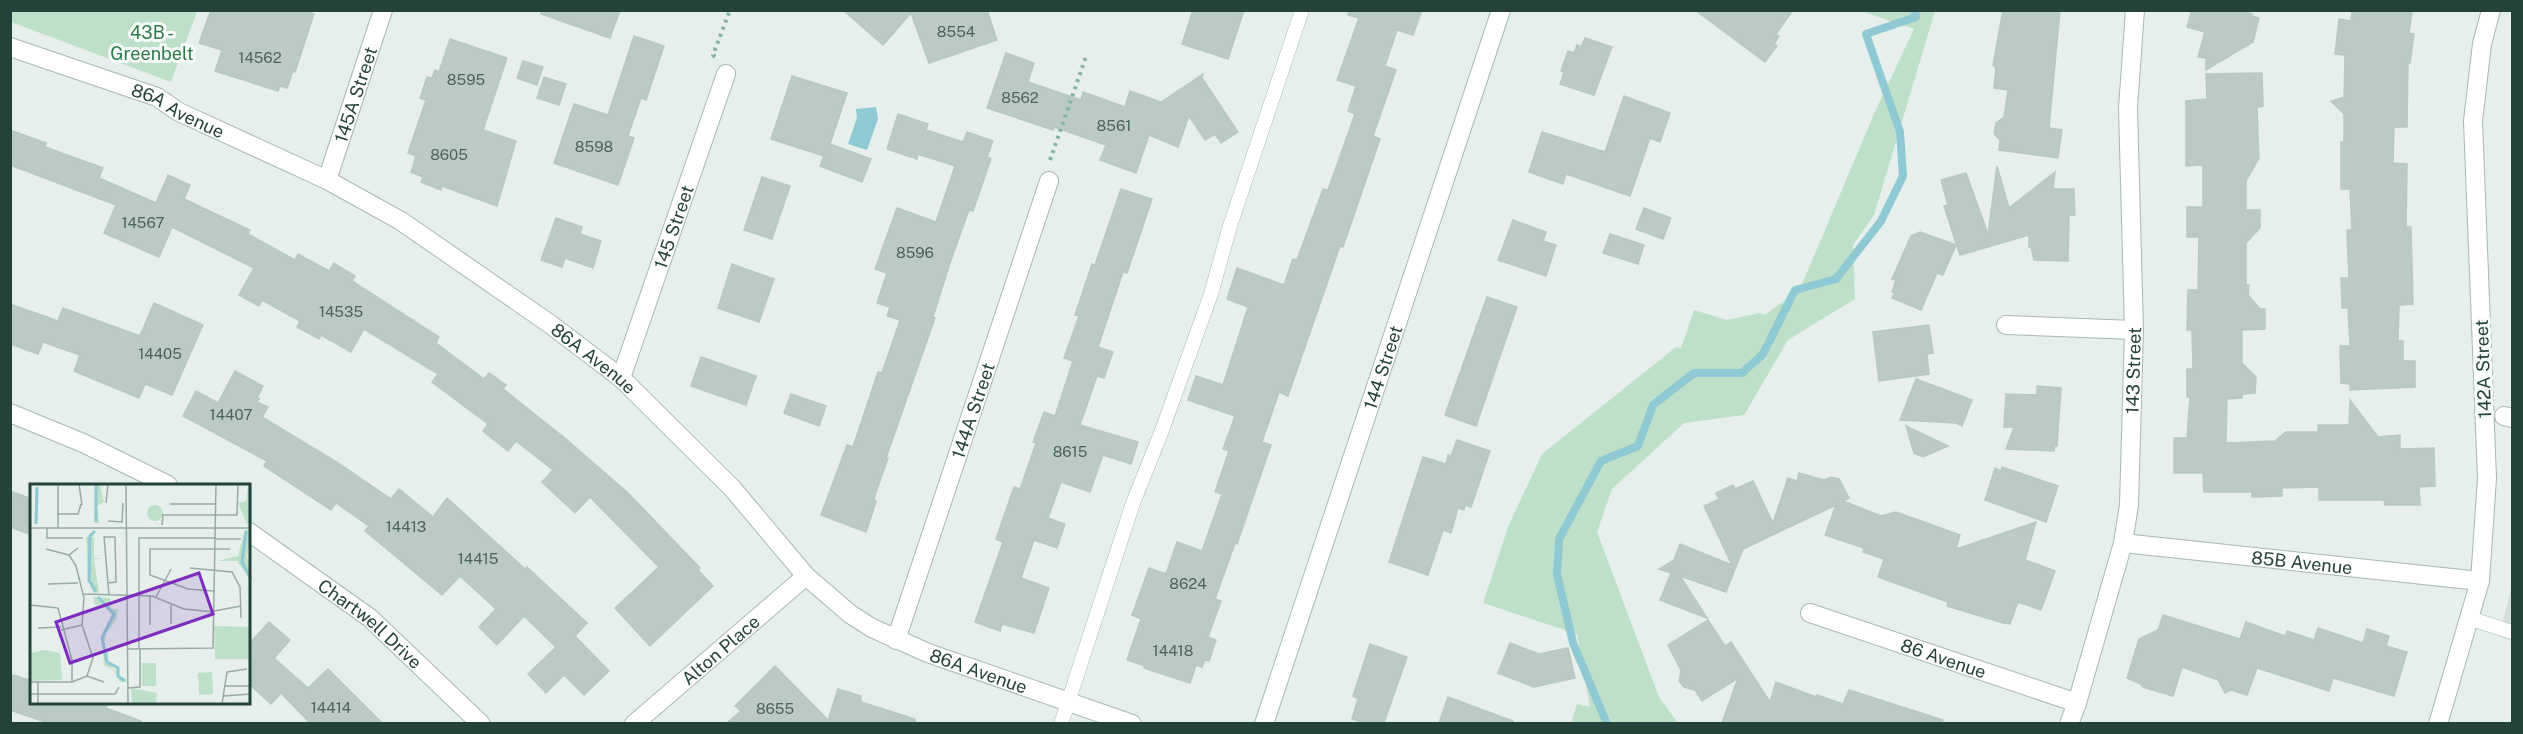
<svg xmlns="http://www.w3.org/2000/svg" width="2523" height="734" font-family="'Public Sans',sans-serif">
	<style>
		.built { fill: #d4dfda }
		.green { fill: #bfe0c8 }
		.water { fill: #8ec9d4 }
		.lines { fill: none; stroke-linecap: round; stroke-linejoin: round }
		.stream { stroke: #8ec9d4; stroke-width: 8 }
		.building { fill: #bbcac4; stroke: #b8c9c2; stroke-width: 1.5 }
		.service-casing { stroke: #a8b8b2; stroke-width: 15 }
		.pedestrian-casing { stroke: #a8b8b2; stroke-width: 20 }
		.minor-casing { stroke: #a8b8b2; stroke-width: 20 }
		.secondary-casing { stroke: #a4bbb3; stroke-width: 20 }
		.path { stroke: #86b3a5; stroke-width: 4; stroke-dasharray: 3 4.5; stroke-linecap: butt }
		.service { stroke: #fff; stroke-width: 14 }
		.pedestrian { stroke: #fff; stroke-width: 18 }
		.minor { stroke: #fff; stroke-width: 18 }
		.secondary { stroke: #fff; stroke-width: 18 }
		.labels { text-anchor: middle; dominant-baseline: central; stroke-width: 6; stroke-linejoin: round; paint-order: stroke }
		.number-label { font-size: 15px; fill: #4a645c }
		.park-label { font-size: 18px; fill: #2d7a4b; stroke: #f7fbf9 }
		.street-label { font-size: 18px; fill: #24423a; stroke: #f7fbf9 }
		.inset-river { fill: none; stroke: #8ec9d4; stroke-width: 3 }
		.inset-road { fill: none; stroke: #98aaa4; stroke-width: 1.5 }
		.view { fill: #7b2cbf; fill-opacity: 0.15; stroke: #7b2cbf; stroke-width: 3 }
		.inset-edge { fill: none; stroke: #24423a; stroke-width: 3 }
	</style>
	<rect width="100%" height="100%" fill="#e6efeb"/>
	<!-- built -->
	<path class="built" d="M2512 585V641L2499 636Z"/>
	<!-- green -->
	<g class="green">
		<path d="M10 11 11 10 197 11 171 82 11 22Z"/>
		<path d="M1861 11H1935L1874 215 1853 245 1855 299 1788 340 1744 415 1684 423 1612 489 1597 532 1659 697 1678 723H1571L1577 704 1590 707 1577 634 1483 603 1508 527 1542 454 1676 347 1681 348 1694 310 1727 320 1760 313 1765 315 1800 289 1874 114 1914 29Z"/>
	</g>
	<!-- water -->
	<path class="water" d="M876 107 878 119 867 150 848 144 857 118 856 109Z"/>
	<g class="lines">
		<!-- stream -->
		<path class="stream" d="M1607 724 1573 643 1557 574 1559 539 1601 461 1638 446 1653 405 1694 373H1742L1763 354 1795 290 1836 279 1881 221 1903 176 1900 132 1866 34 1916 17 1915 10"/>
	</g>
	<!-- building -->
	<g class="building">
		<path d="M211 10H302L314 14 295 72 293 71 287 88 280 86 278 91 215 71 222 50 199 43Z"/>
		<path d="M541 10H620L610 38 541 14Z"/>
		<path d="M843 10H987L997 40 929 63 911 13 883 45Z"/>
		<path d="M1193 10H1244L1228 59 1182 44Z"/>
		<path d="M1349 10H1422L1413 35 1397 30 1385 66 1396 70 1373 136 1380 139 1343 247 1340 246 1288 396 1279 392 1262 442 1271 445 1237 544 1235 543 1215 599 1221 601 1208 637 1216 640 1209 661 1205 660 1202 667 1196 665 1190 683 1144 668 1145 666 1127 660 1141 619 1132 615 1149 568 1166 574 1177 542 1202 551 1222 494 1215 492 1229 451 1223 449 1235 416 1188 400 1196 376 1223 385 1248 307 1227 299 1237 268 1284 285 1293 259 1297 260 1323 189 1328 190 1355 114 1348 111 1356 86 1337 80 1359 18 1348 15Z"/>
		<path d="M1695 10H1793L1776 34 1779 36 1774 44 1777 46 1765 62Z"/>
		<path d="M2003 10H2060L2049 128 2062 130 2058 158 1999 150 2000 140 1994 134 1996 123 2004 117 2008 90 1994 88 1996 68 1993 65Z"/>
		<path d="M2192 10H2239L2252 14V16L2259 18 2253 42 2206 70V58L2198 57 2205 32 2187 27Z"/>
		<path d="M2352 10 2412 12 2409 33 2414 34 2410 63 2408 62 2407 127H2394L2393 163 2407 164 2406 227H2411L2413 304 2399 305 2398 341H2403V361H2415V387L2350 390V384L2341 383 2340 346H2350L2348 308H2342L2341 278H2349L2347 230H2352L2350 189H2341V142H2344V114L2331 101 2344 97 2345 55 2335 54 2339 19 2351 21Z"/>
		<path d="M634 36 664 46 646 100 641 98 628 136 634 138 618 185 554 163 574 104 608 115Z"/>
		<path d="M1585 38 1612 47 1594 95 1560 84 1564 72 1561 71 1568 51 1574 53 1577 45 1581 47Z"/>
		<path d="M450 39 507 58 483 130 516 141 497 206 442 186 441 190 421 182 423 177 411 172 416 156 408 153 426 100 420 98 427 77 432 78 435 70 439 72Z"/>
		<path d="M1006 53 1034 63 1028 82 1081 100 1083 92 1125 107 1130 91 1161 102 1203 74 1202 78 1238 132 1221 143 1215 134 1205 140 1189 116 1178 147 1149 135 1136 173 1100 160 1106 145 1054 127 1053 130 987 108Z"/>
		<path d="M523 61 543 67 537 85 517 78Z"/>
		<path d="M2262 73 2263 106 2257 107 2259 158 2246 181V210H2260V228L2246 243V285H2249L2248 295 2260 309H2265V329L2242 330V363L2256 377 2255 393 2242 394V398L2227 399 2226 443 2275 441 2286 432H2318V425H2349L2350 400 2378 437 2400 435V449L2434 448 2435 486 2419 487 2420 505H2385L2384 500H2319V487L2282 488V496L2252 497V492H2204L2203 473H2174V438H2187L2190 397H2187V369H2193L2192 330H2187L2188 290H2198L2199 237H2187V207H2203V165L2186 166V101L2207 99 2206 74Z"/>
		<path d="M792 76 847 93 830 144 871 159 862 182 820 166 824 156 771 139Z"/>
		<path d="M544 77 566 84 559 105 537 98Z"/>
		<path d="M1624 96 1670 113 1660 142 1650 138 1630 196 1566 174 1563 184 1529 172 1542 132 1605 152Z"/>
		<path d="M898 114 928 124 926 130 963 142 967 132 993 141 987 157 991 159 973 211 969 210 950 263 933 317 935 318 886 458H888L874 498 876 502 866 532 821 515 847 445 853 447 878 372 882 373 900 320 887 316 890 307 877 303 887 273 875 269 897 208 936 222 955 166 918 154 917 159 887 149Z"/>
		<path d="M10 130 46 143 45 147 103 168 99 178 156 203 168 175 190 185 184 199 250 230 248 234 295 260 298 254 329 271 334 263 355 276 352 281 439 337 436 343 484 379 489 373 506 385 503 389 566 439 628 493 700 568 698 570 713 586 650 646 615 608 659 567 590 497 575 513 542 482 553 470 516 441 508 451 483 431 488 424 432 382 438 374 364 329 351 352 321 335 319 339 297 327 300 321 262 300 259 306 239 295 254 268 172 227 159 257 104 233 116 205 10 165Z"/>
		<path d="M1997 166 2009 208 2055 172 2053 189H2074L2075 215H2069L2068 261 2034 260 2031 247H2029V235L1960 255 1944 206 1948 205 1941 180 1966 173 1988 234Z"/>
		<path d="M762 177 790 186 772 239 744 230Z"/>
		<path d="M1121 189 1152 199 1127 273 1123 272 1098 347 1113 352 1104 378 1097 376 1080 425 1138 442 1131 464 1103 455 1090 492 1061 482 1048 518 1065 524 1057 548 1034 540 1021 578 1049 588 1034 633 1002 624 1000 631 975 622 1003 542 996 539 1014 487 1020 489 1036 443 1033 442 1044 412 1055 416 1073 361 1064 358 1079 316 1075 315 1092 264 1095 265Z"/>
		<path d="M1644 208 1671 218 1663 239 1636 229Z"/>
		<path d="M556 218 582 227 580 234 601 241 593 268 565 258 562 267 541 260Z"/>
		<path d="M1513 220 1546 232 1543 241 1556 245 1546 276 1498 260Z"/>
		<path d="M1920 232 1956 245 1943 275 1937 273 1921 310 1892 298 1895 293 1892 292 1896 280 1892 279 1911 236Z"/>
		<path d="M1610 234 1644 245 1638 264 1603 253Z"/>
		<path d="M732 264 774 279 759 322 718 308Z"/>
		<path d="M1487 297 1517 307 1476 426 1445 415Z"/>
		<path d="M154 303 203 325 172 395 145 384 139 398 74 371 80 355 43 342 38 354 10 344V304L58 321 63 308 140 336Z"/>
		<path d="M1929 325 1933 353 1927 354 1929 374 1879 381 1873 332Z"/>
		<path d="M701 357 756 376 746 405 691 386Z"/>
		<path d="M235 371 263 386 257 398 259 399 257 402 268 407 262 417 338 463 391 499 399 489 433 517 447 498 525 569 527 567 587 623 575 636 609 671 584 695 564 675 546 693 528 674 556 647 524 616 497 645 479 627 496 609 460 576 442 595 365 531 369 526 336 503 331 510 264 466 267 461 183 416 196 391 218 403Z"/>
		<path d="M1916 379 1972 400 1962 426 1956 423 1900 420Z"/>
		<path d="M2037 386 2061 388 2057 446 2055 445 2054 451 2006 449 2014 427H2004L2006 394 2037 395Z"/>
		<path d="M791 394 826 406 819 426 784 413Z"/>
		<path d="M1906 426 1948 446 1923 457 1914 453Z"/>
		<path d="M1457 440 1490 451 1471 507 1465 505 1464 510 1458 508 1451 533 1443 530 1428 575 1389 562 1423 457 1446 464 1448 455 1451 456Z"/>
		<path d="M2002 467 2058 486 2046 522 1985 500 1995 468 2001 471Z"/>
		<path d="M1799 473 1824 480 1831 477 1839 479 1849 498 1843 501 1881 516 1896 512 1960 535 1956 549 2036 522 2025 560 2055 571 2041 610 2018 602 2010 624 2003 623 1947 606 1948 602 1878 577 1884 559 1863 552 1864 548 1825 535 1836 505 1743 549 1726 592 1680 576 1707 618 1660 600 1671 573 1659 569 1674 560 1680 544 1732 565 1704 506 1719 499 1716 493 1733 485 1735 489 1753 481 1773 523 1788 478 1797 481Z"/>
		<path d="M10 491 32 499V535L10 527Z"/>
		<path d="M2163 615 2240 639 2246 622 2285 636 2287 631 2314 640 2318 628 2363 643 2367 629 2389 636 2386 646 2407 652 2394 696 2333 678 2329 691 2257 668 2247 695 2231 690 2225 693 2218 680 2182 667 2173 696 2143 687 2141 684 2127 678 2139 639 2158 630Z"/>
		<path d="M1708 620 1725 646 1731 642 1770 702 1776 682 1816 697 1817 695 1843 704 1849 690 1943 720 1942 723H1722L1738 678 1702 701 1695 690 1684 687 1679 681 1681 670 1668 645Z"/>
		<path d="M269 622 290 640 274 658 308 688 328 669 382 723H310L281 693 271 704 249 684V644Z"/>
		<path d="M1510 643 1539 654 1568 648 1575 678 1534 687 1498 673Z"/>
		<path d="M1370 644 1407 657 1384 723H1365L1352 719 1358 699 1353 696Z"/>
		<path d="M775 666 828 720 838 689 861 696V702L915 719V723H727L741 711 735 706Z"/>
		<path d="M10 674 32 681V702H108L106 708 141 721V723H48L10 710Z"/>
		<path d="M1448 697 1513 721V723H1439Z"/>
	</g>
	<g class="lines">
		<defs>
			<g id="service">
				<path d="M2469 618 2512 632"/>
				<path d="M1061 724 1133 503 1161 433 1211 294 1230 226 1302 10"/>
			</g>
			<path id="pedestrian" d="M2504 416 2512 418"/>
			<g id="minor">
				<path id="s1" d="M10 47 157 97 179 112 327 180 401 221 550 324 621 378 732 488 806 576 850 614 872 628 928 653 1132 724"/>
				<path id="s2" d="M327 180 383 10"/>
				<path d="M2006 325 2134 330"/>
				<path id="s3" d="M621 378 726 74"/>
				<path d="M10 413 83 443 168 485"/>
				<path id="s4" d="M249 532 370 618 481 724"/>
				<path id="s5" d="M2123 543 2480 581"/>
				<path id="s6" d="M1810 613 2077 703"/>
				<path id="s7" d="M896 640 1049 181"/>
				<path id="s8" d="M634 724 806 576"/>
				<path id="s9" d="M2069 724 2077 703 2123 543 2129 505 2134 330 2128 108 2135 10"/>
				<path d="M2438 724 2480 581 2487 478 2473 121 2482 44 2491 10"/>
			</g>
			<g id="secondary">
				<path id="s10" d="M1264 724 1501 10"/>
			</g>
		</defs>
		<!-- service casing -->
		<use href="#service" class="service-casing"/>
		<!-- pedestrian casing -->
		<use href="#pedestrian" class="pedestrian-casing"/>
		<!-- minor casing -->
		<use href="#minor" class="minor-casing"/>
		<!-- secondary casing -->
		<use href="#secondary" class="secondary-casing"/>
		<!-- path -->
		<g class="path">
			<path d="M715 57 713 55 730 10"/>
			<path d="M1050 160 1087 54"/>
		</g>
		<!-- service -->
		<use href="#service" class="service"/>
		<!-- pedestrian -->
		<use href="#pedestrian" class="pedestrian"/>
		<!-- minor -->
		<use href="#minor" class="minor"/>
		<!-- secondary -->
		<use href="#secondary" class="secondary"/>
	</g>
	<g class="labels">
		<!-- number labels -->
		<g class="number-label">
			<text x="956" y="31">8554</text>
			<text x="260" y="57">14562</text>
			<text x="466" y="79">8595</text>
			<text x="1020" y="97">8562</text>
			<text x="1114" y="125">8561</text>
			<text x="594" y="146">8598</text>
			<text x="449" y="154">8605</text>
			<text x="143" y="222">14567</text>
			<text x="915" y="252">8596</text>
			<text x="341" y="311">14535</text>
			<text x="160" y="353">14405</text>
			<text x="231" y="414">14407</text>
			<text x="1070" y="451">8615</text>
			<text x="406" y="526">14413</text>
			<text x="478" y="558">14415</text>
			<text x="1188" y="583">8624</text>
			<text x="1173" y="650">14418</text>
			<text x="331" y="707">14414</text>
			<text x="775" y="708">8655</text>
		</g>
		<!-- park labels -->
		<g class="park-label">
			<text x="152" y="32">43B -<tspan x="152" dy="21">Greenbelt</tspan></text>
		</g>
		<!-- street labels -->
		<g class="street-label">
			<text stroke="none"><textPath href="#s2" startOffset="90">145A Street</textPath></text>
			<text stroke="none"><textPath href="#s1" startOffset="180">86A Avenue</textPath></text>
			<text stroke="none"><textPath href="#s3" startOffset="160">145 Street</textPath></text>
			<text stroke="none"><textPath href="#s1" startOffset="666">86A Avenue</textPath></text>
			<text stroke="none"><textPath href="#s10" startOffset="376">144 Street</textPath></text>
			<text transform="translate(2483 369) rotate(-92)">142A Street</text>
			<text stroke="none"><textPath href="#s9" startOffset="362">143 Street</textPath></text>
			<text stroke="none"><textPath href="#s7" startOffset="242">144A Street</textPath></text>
			<text stroke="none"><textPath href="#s5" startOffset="180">85B Avenue</textPath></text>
			<text stroke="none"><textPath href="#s4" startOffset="152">Chartwell Drive</textPath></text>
			<text stroke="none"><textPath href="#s8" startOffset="114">Alton Place</textPath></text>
			<text stroke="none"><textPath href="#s6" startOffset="141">86 Avenue</textPath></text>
			<text stroke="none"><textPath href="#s1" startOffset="1170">86A Avenue</textPath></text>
		</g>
	</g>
	<!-- overview -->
	<g transform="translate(30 484)">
		<rect width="220" height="220" fill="#e6efeb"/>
		<path d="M65 0H70L74 18 67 22 69 40 64 38ZM218 0H220V40H217L208 19 216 17ZM117 29a8 8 0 1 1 16 0a8 8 0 1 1-16 0ZM215 46H218L220 56 217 74 220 75V105V95L207 77H187L208 72ZM56 53H64V74H73L64 75 69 109 63 108 58 96ZM63 113 80 114 81 125H88L87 135 76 149 74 166H78V179L96 198H90L84 186 74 181 72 150 82 131 73 121H65ZM184 142 220 143V175H185ZM15 166 30 169 32 196 0 197V169ZM112 179H126V202H112ZM182 188 183 210 169 211 168 189ZM101 204 127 209 126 219H102Z" fill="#bfe0c8"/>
		<path class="inset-river" d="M66 38V0M220 39V3M6 40 7 3M65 47 60 52 59 96 66 108M216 47 212 78 221 95M68 113 84 130 72 154 77 178 88 184V192L95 197"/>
		<path class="inset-road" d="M28 0V44M49 0 52 21M96 0 98 220M76 19 78 0M140 20H186M28 30H48L51 20M186 31H207L208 0M78 37 92 38 93 19M132 41 133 31H186M0 44H221M17 44V54H53M186 55H211M48 64 39 71 46 82 54 114 52 141 63 174 57 192M16 65 39 71M160 84 202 88 210 103 211 134M78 99 86 98 85 53H74L79 111M18 100 48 99M184 107 158 105 120 91V65H200M53 110 122 112 154 125 184 128M120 112V141M126 113 141 85M0 121 28 124M141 121V140M28 124 42 176V198M184 127 211 122M8 144 31 143M31 146 52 141M98 165 183 164 186 0M109 165V54H186M197 188 217 185M0 198H42L57 192 74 198M195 202H221M98 204 110 203V165M0 210H85L89 203M193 212 221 210M8 220V198M192 220 197 188"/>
		<path class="view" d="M169 89 183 130 40 179 26 138Z"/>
		<rect width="220" height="220" class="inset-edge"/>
	</g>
	<!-- border -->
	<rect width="2523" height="734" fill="none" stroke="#24423a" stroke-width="24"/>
</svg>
